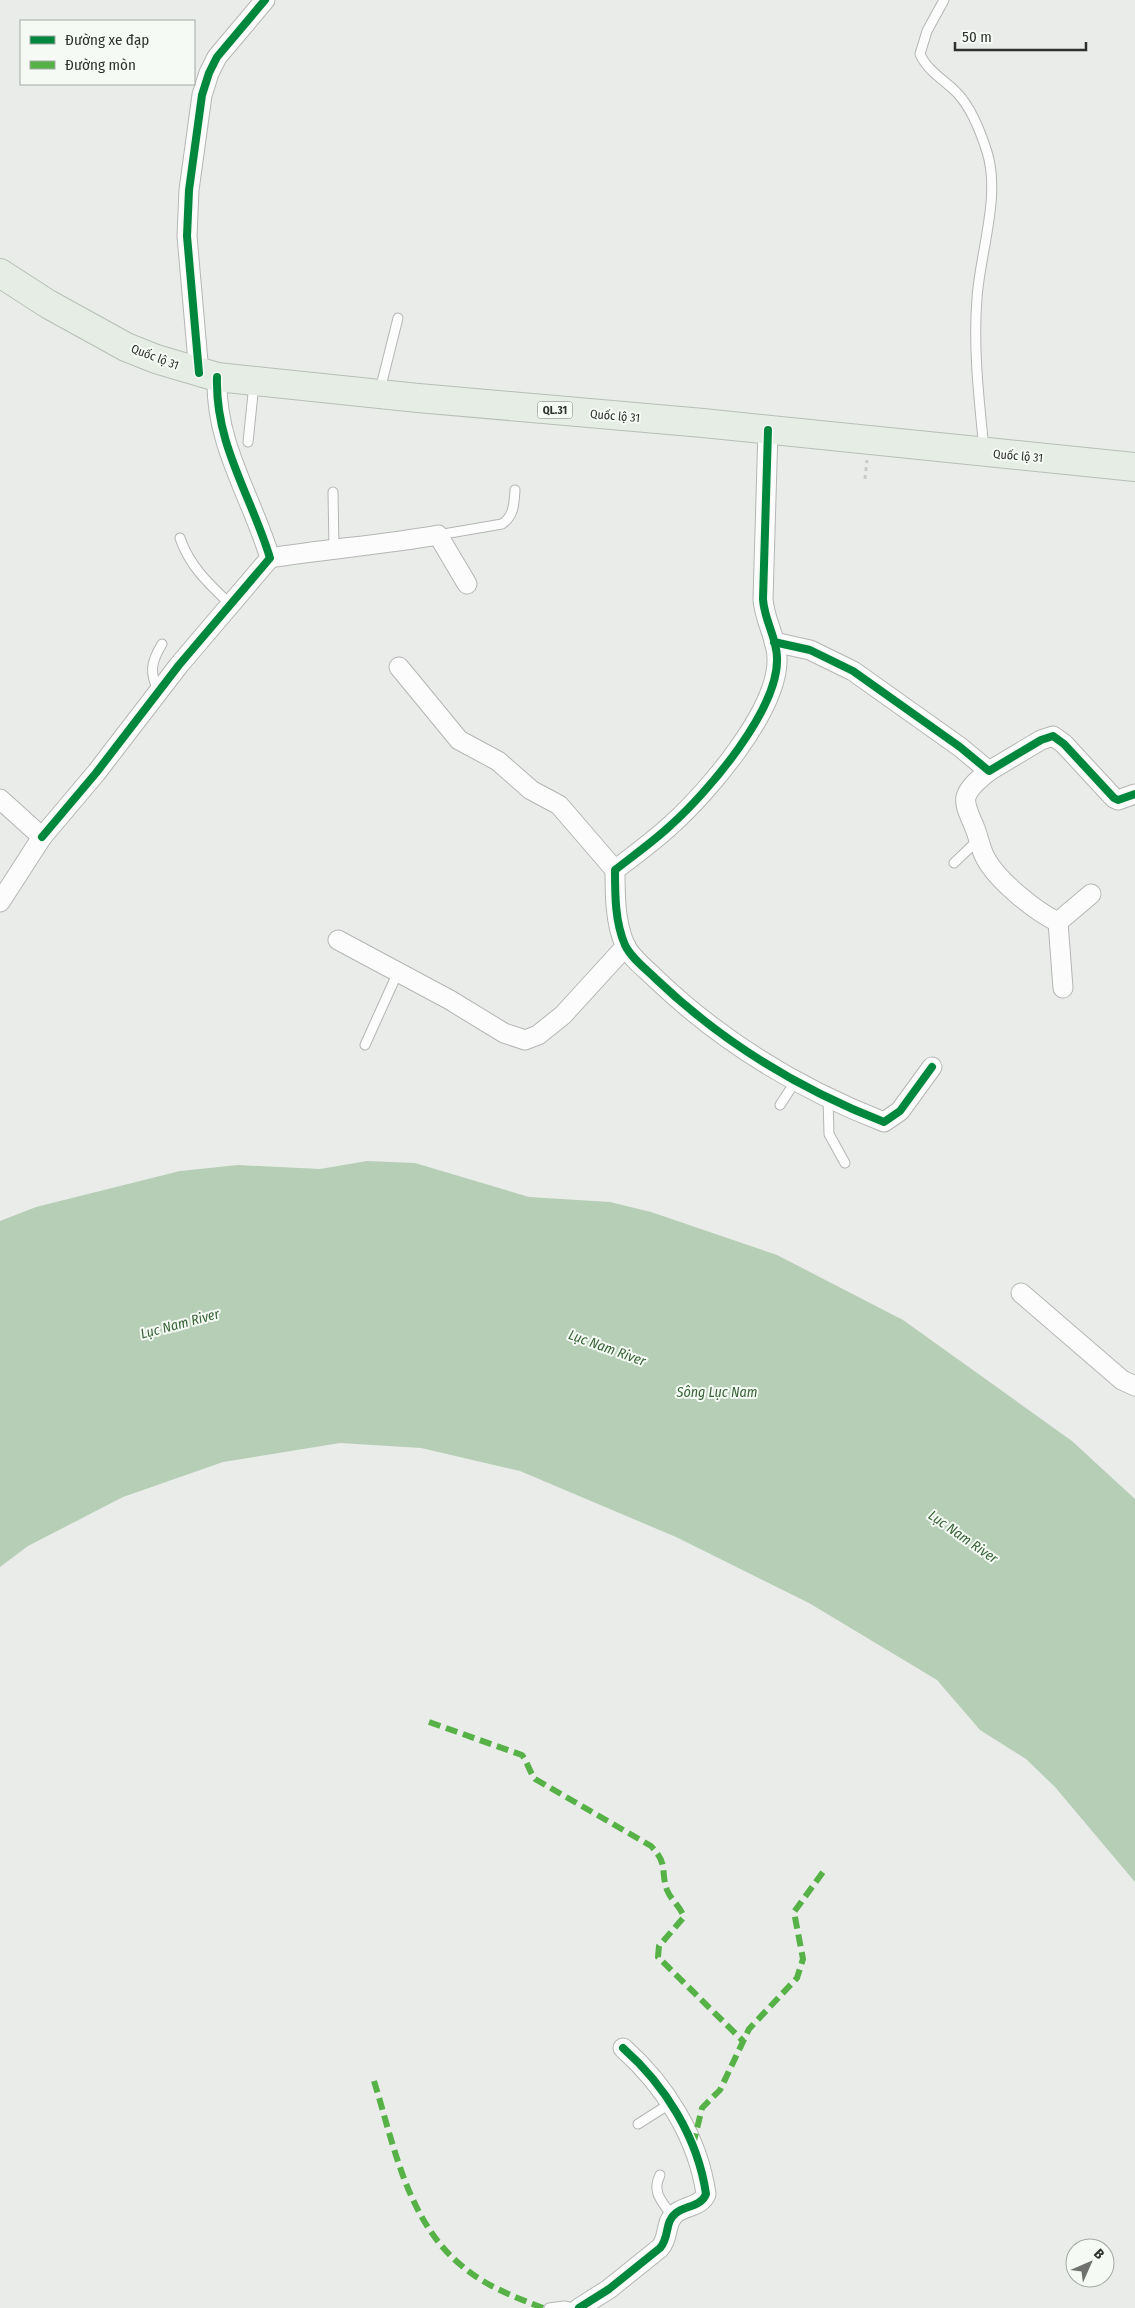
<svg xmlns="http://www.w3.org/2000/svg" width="1135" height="2308" font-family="'Fira Sans Condensed',sans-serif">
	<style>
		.water { fill: #b7ceb6 }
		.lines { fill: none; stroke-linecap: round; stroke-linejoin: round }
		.lane-casing { stroke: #b4b6b4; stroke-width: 11 }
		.street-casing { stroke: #b4b6b4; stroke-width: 21 }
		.highway-casing { stroke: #b6bfb5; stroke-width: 30 }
		.path { stroke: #cacaca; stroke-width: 3; stroke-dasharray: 4 4; stroke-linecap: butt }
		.lane { stroke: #fcfcfc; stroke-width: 9 }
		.street { stroke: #fcfcfc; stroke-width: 19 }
		.highway { stroke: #e6ede5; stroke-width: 28 }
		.quiet { stroke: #56b246; stroke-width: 6; stroke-dasharray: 12 6; stroke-linecap: butt }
		.cycleway-casing { stroke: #f5faf5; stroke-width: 11 }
		.cycleway { stroke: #00873e; stroke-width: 8 }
		.labels { text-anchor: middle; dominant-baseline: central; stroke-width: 4; stroke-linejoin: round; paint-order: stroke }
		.shield { fill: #f5faf5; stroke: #6a6d6a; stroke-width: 1 }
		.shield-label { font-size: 11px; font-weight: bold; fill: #2f312f }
		.street-label { font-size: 12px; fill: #2f312f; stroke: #f5faf5 }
		.water-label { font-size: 14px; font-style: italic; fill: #386336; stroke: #f5faf5 }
	</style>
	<rect width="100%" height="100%" fill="#e9ece9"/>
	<!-- water -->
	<path class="water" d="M367 1161 415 1163 529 1197 610 1202 651 1212 777 1255 903 1320 1072 1441 1135 1499V1882L1055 1787 1026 1759 980 1730 937 1680 809 1603 676 1537 520 1471 421 1448 340 1443 223 1462 123 1497 28 1546 0 1567V1221L36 1207 180 1171 238 1165 320 1169Z"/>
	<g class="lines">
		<defs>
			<g id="lane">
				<path d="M944 0 927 31 920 54C927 71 946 81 958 94 972 109 981 133 987 152 1001 196 980 253 977 298 973 348 979 399 984 449"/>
				<path d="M380 390 398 318"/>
				<path d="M248 442 254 384"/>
				<path d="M333 492 334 548"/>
				<path d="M438 535 502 524C514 516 514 504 515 490"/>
				<path d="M180 538C190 567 209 584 230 604"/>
				<path d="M159 692C149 673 151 662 162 644"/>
				<path d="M954 863 978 840"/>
				<path d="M365 1045 398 972"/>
				<path d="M828 1098 829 1134 845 1163"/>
				<path d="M780 1105 795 1082"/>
				<path d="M638 2124 671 2103"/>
				<path d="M660 2175C651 2193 663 2202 672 2216"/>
				<path d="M549 2308 564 2306 574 2308"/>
			</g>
			<g id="street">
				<path d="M199 373 187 236 189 190 202 95 209 73 217 57 265 0"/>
				<path d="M768 430 763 599C764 620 777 638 777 658 779 709 708 792 671 825 654 841 634 855 615 870 615 895 615 922 625 945 631 958 646 969 656 979 722 1042 799 1089 884 1122L900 1111 932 1067"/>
				<path d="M270 558C326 549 382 545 438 535L467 584"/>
				<path d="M774 642 810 650 853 671 960 747 989 771 1041 740 1053 736 1064 744 1114 798 1118 800 1135 794"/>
				<path d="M399 667 459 740 498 761 531 790 559 805 615 870"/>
				<path d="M989 771C981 778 969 786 966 797 964 806 971 818 974 826 979 837 980 849 986 859 998 881 1036 912 1058 922L1091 894"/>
				<path d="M0 799 42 837 0 902"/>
				<path d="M42 837 96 773 179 665 270 558C251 495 215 445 217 377"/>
				<path d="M1058 922 1063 988"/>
				<path d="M338 940 450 1000 504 1033 525 1040 538 1035 563 1015 626 946"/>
				<path d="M1021 1293 1122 1380 1135 1386"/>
				<path d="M579 2308 609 2289 660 2248C670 2237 664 2222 676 2213 685 2206 702 2206 706 2194 698 2138 665 2085 623 2048"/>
			</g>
			<path id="highway" d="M0 273 48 304 126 347 156 359 217 377 418 398 703 423 1135 467"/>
		</defs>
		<!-- lane casing -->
		<use href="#lane" class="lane-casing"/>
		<!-- street casing -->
		<use href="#street" class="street-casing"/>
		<!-- highway casing -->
		<use href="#highway" class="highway-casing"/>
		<!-- path -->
		<path class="path" d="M865 479 867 460"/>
		<!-- lane -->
		<use href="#lane" class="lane"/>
		<!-- street -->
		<use href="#street" class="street"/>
		<!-- highway -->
		<use href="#highway" class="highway"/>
		<!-- quiet -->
		<g class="quiet">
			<path d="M429 1722 522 1755C528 1763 529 1771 535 1779L651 1846C669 1865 660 1870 667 1890 671 1900 680 1906 684 1917L659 1946 658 1957 743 2041"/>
			<path d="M374 2081C394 2145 407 2221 462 2266 485 2286 515 2297 543 2308"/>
			<path d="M693 2145 702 2108 720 2090 749 2029 797 1978 803 1959 794 1912 823 1872"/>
		</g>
		<defs>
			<g id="cycleway">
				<path d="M199 373 187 236 189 190 202 95 209 73 217 57 265 0"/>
				<path d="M768 430 763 599C764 620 777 638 777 658 779 709 708 792 671 825 654 841 634 855 615 870 615 895 615 922 625 945 631 958 646 969 656 979 722 1042 799 1089 884 1122L900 1111 932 1067"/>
				<path d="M774 642 810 650 853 671 960 747 989 771 1041 740 1053 736 1064 744 1114 798 1118 800 1135 794"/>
				<path d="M42 837 96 773 179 665 270 558C251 495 215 445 217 377"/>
				<path d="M579 2308 609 2289 660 2248C670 2237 664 2222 676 2213 685 2206 702 2206 706 2194 698 2138 665 2085 623 2048"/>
			</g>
		</defs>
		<!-- cycleway casing -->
		<use href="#cycleway" class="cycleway-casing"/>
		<!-- cycleway -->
		<use href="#cycleway" class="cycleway"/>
	</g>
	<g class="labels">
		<!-- shield labels -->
		<rect class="shield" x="537.5" y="401.5" width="35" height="17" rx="4"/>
		<g class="shield-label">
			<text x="555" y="410">QL.31</text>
		</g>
		<!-- street labels -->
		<g class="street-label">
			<text transform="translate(155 357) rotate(21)">Quốc lộ 31</text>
			<text transform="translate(615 416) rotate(5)">Quốc lộ 31</text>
			<text transform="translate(1018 456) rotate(5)">Quốc lộ 31</text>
		</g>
		<!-- water labels -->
		<g class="water-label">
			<text transform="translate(180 1324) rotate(-15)">Lục Nam River</text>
			<text transform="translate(607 1348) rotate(20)">Lục Nam River</text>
			<text x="717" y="1392">Sông Lục Nam</text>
			<text transform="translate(963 1537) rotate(35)">Lục Nam River</text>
		</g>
	</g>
	<!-- legend -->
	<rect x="20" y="20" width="175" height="65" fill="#f5faf5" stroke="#a6aaa6"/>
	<rect x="30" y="36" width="25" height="8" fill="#00873e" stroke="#a6aaa6"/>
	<text x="65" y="45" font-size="15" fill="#2f312f">Đường xe đạp</text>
	<rect x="30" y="61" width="25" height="8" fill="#56b246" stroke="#a6aaa6"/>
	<text x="65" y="70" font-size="15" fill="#2f312f">Đường mòn</text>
	<!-- north arrow -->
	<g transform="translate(1090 2263) rotate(45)"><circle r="24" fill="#f5faf5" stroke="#a6aaa6"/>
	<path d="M0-4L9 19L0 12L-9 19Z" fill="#707270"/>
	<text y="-8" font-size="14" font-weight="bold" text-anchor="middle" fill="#2f312f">B</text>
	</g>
	<!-- scale -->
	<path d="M955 42v8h131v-8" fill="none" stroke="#2f312f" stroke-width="2.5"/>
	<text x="962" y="42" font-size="15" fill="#2f312f" stroke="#f5faf5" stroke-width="4" paint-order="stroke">50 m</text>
</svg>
